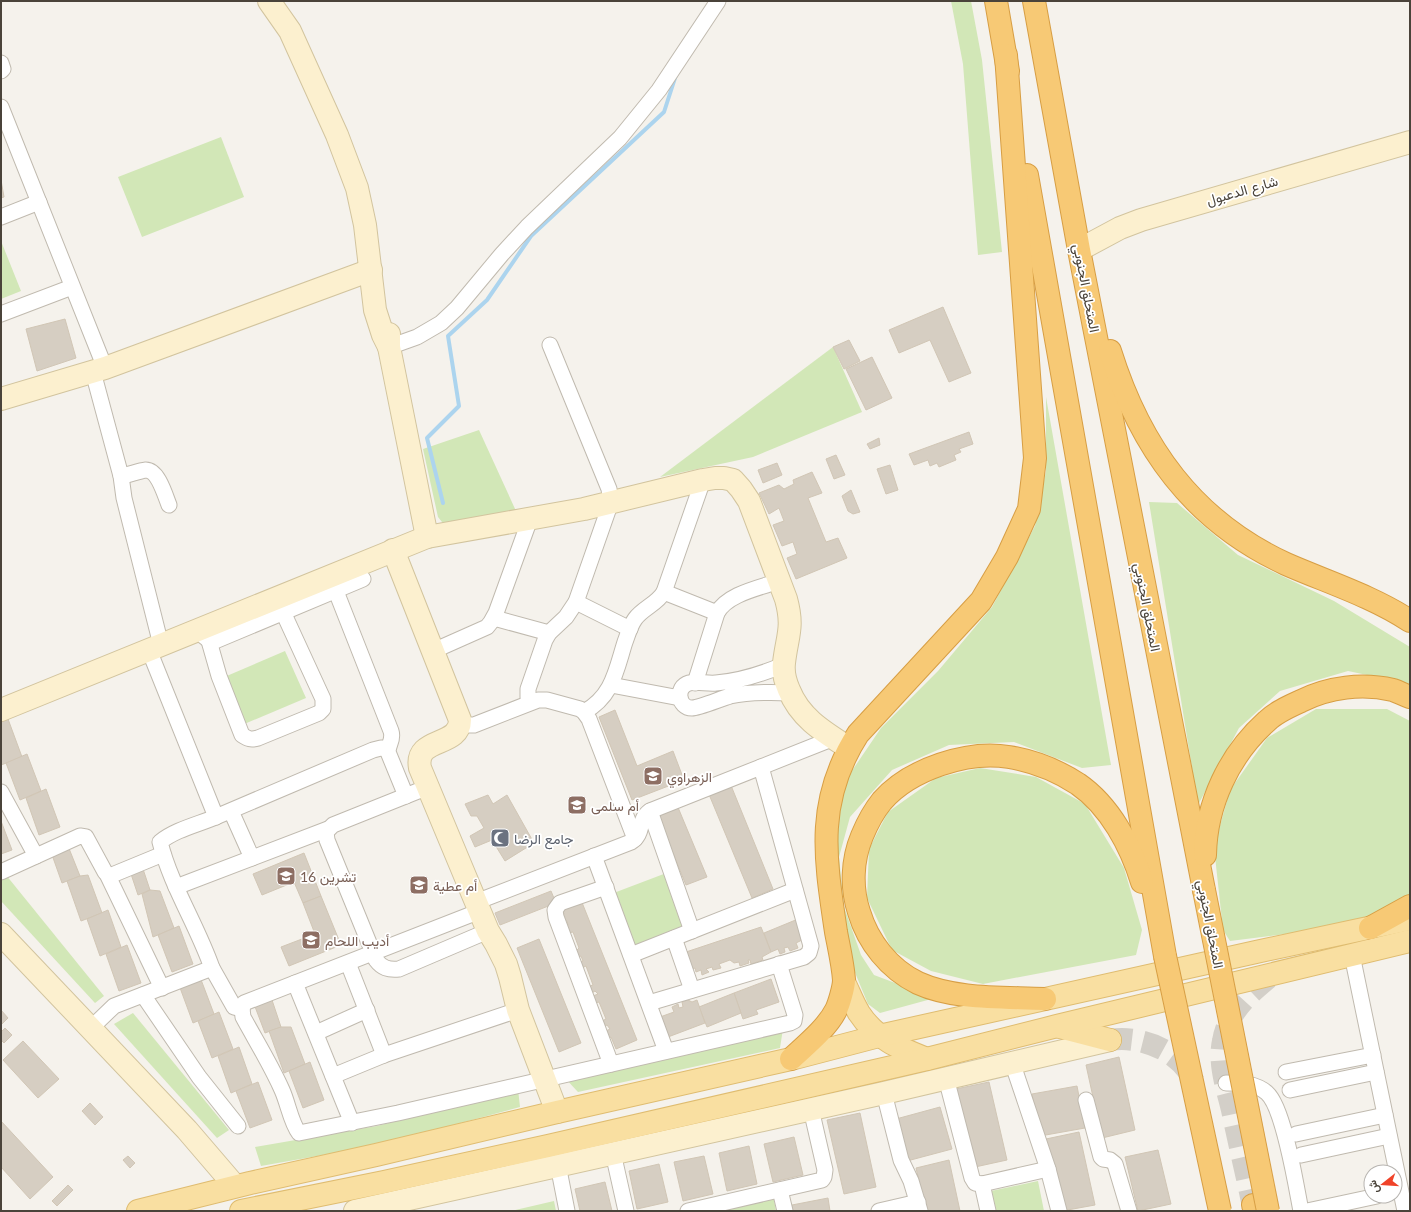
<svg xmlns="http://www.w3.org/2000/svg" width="1411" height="1212" font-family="Lato,Vazirmatn,sans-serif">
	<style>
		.green { fill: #d2e7b7 }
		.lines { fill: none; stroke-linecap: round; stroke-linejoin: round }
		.stream { stroke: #acd4ee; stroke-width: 4 }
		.building { fill: #d6cec2; stroke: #d1c6b5 }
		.primary-tunnel { stroke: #d3cfc8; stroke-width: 22; stroke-dasharray: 22 11; stroke-linecap: butt }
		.street-casing { stroke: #c0baaf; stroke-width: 17 }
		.secondary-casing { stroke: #d2c49e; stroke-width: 24 }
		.primary-casing { stroke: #dfbc70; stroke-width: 24 }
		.highway-casing { stroke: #d79e44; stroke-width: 24 }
		.street { stroke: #fff; stroke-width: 15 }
		.secondary { stroke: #fcf0cf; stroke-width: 22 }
		.primary { stroke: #f9dfa1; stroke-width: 22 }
		.highway { stroke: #f7c975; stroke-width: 22 }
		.highway-bridge-casing { stroke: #d79e44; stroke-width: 24; stroke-linecap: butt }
		.highway-bridge { stroke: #f7c975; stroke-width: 22 }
		.labels { text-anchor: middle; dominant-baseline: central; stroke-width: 3.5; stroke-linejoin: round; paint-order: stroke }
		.street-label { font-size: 14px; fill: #4a433a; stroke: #fff }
		.education-label { font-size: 14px; fill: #785e54; stroke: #fff; text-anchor: start }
		.worship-label { font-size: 14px; fill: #5b616d; stroke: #fff; text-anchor: start }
	</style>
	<rect width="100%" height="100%" fill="#f5f2ec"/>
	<!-- green -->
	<g class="green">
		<path d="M951 1H971L982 60 1002 252 978 255 963 64Z"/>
		<path d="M221 137 244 197 142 237 118 177Z"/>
		<path d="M1 241 21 291 1 299Z"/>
		<path d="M833 347 862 412 753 457 660 477Z"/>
		<path d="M1046 397 1111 765 1082 768 1014 742 949 745 892 770 850 817 839 857 844 907 861 955 874 975 935 998 880 1013 868 1004 849 958 833 871 843 784 881 728 938 671 992 607 1035 526 1046 471Z"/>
		<path d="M479 430 516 511 450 532 438 517 423 449Z"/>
		<path d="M1149 502 1177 503 1238 555 1334 601 1410 647V684L1348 671 1280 691 1239 728 1198 805Z"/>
		<path d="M285 651 306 698 242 725 222 678Z"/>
		<path d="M1316 709H1387L1410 721V901L1370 919 1301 932 1230 941 1223 930 1214 847 1230 790 1267 738Z"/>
		<path d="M980 768 1036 777 1085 804 1124 868 1142 930 1136 955 983 984 931 971 892 950 867 898 869 849 888 812 936 778Z"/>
		<path d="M669 872 689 928 631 949 611 894Z"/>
		<path d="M6 875 104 996 95 1003 1 901V878Z"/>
		<path d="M133 1013 229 1130 217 1138 114 1024Z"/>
		<path d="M784 1022 780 1048 578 1092 564 1077Z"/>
		<path d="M518 1089 520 1107 379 1145 261 1166 255 1147 377 1126Z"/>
		<path d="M1038 1181 1044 1211H995L991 1191Z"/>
		<path d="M774 1199 776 1211H722Z"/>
		<path d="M554 1201 556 1211H511Z"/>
	</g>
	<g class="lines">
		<!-- stream -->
		<path class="stream" d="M443 503 427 438 459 406 448 336 487 300 531 236 664 112 676 75"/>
	</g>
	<!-- building -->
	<g class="building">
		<path d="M1 180 4 197 1 198Z"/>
		<path d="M943 307 971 373 949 382 930 340 899 353 889 330Z"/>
		<path d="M65 319 76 358 37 371 26 329Z"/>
		<path d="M849 340 860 361 844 369 833 347Z"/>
		<path d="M872 357 892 398 866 410 846 369Z"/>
		<path d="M969 432 973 444 959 449 961 452 954 455 956 460 939 467 937 463 930 466 928 460 914 465 909 454Z"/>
		<path d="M879 438 880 445 870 449 867 444Z"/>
		<path d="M836 455 845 475 834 479 826 459Z"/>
		<path d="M777 463 782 475 763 483 758 470Z"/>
		<path d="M890 465 898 490 886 494 877 469Z"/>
		<path d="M812 472 822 493 808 498 826 542 838 538 847 558 796 579 787 558 797 554 793 542 782 546 773 525 784 521 779 508 769 514 759 493 779 485 784 489 794 484 793 480Z"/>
		<path d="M851 490 860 512 853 514 848 511 842 496Z"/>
		<path d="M615 710 637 766 673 751 684 780 632 800 599 717Z"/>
		<path d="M8 719 22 757 1 765V722Z"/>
		<path d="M27 754 41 791 20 800 6 763Z"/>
		<path d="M730 783 773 889 752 898 708 792Z"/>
		<path d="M46 789 60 827 39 835 26 798Z"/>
		<path d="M488 795 493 804 507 795 534 843 505 861 492 840 475 847 470 836 484 828 477 816H471L465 804Z"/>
		<path d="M677 805 707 877 686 885 657 814Z"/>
		<path d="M1 821 12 850 1 854Z"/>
		<path d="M68 846 80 876 62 883 51 852Z"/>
		<path d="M304 853 321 896 303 903 294 882 262 895 253 874Z"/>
		<path d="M143 869 150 890 138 895 131 874Z"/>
		<path d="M88 875 102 913 81 921 67 881 80 876Z"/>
		<path d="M150 890 160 891 174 928 153 937 142 894Z"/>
		<path d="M551 891 556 903 500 925 495 913Z"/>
		<path d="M321 896 341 945 289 966 281 947 315 934 303 903Z"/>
		<path d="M581 900 637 1040 616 1049 611 1037 609 1038 606 1031 610 1029 607 1025 603 1027 602 1021 606 1019 599 1002 595 1003 593 996 598 994 595 991 592 993 590 986 593 985 586 966 582 968 580 962 583 961 581 956 578 957 576 951 579 948 573 932 568 933 565 926 568 925 567 921H563L561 915 564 914 562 908Z"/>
		<path d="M108 910 121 947 100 956 87 919Z"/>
		<path d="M798 919 806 938 796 943 798 948 790 951 788 947 784 948 785 952 780 954 778 949 771 952 764 933Z"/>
		<path d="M179 926 193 964 172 972 158 935Z"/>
		<path d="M761 927 771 952 762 957 763 960 751 964 750 960H748L749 963 740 966 739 962 734 963 730 960 719 964 721 968 713 970 712 967 706 969 709 972 702 975 701 970 696 972 695 968 692 969 686 952Z"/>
		<path d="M539 939 581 1043 559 1052 517 948Z"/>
		<path d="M127 945 141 983 119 991 106 954Z"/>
		<path d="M200 977 214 1014 193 1023 179 985Z"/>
		<path d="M771 979 779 1002 756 1010 758 1014 743 1019 734 993Z"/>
		<path d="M734 993 741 1013 707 1027 699 1007Z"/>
		<path d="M271 997 281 1027 265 1033 254 1004Z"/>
		<path d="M688 1000 692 1002 697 1000 705 1023 668 1037 660 1017 674 1012 672 1007 678 1004 679 1008 683 1007 682 1002Z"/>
		<path d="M1 1010 8 1018 1 1025Z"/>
		<path d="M219 1012 233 1049 212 1058 198 1021Z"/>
		<path d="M281 1027H291L305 1064 284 1073 269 1031Z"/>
		<path d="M5 1028 12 1035 4 1043 1 1040V1032Z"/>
		<path d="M23 1041 59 1079 38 1098 3 1060Z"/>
		<path d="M239 1047 252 1084 231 1093 218 1056Z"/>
		<path d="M1119 1057 1135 1130 1102 1138 1086 1065Z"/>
		<path d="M310 1062 324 1100 303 1108 289 1071Z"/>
		<path d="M258 1082 272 1120 250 1128 236 1091Z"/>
		<path d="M989 1082 1007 1160 975 1167 956 1089Z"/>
		<path d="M1077 1086 1085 1128 1040 1136 1032 1094Z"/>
		<path d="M90 1103 103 1117 95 1125 82 1111Z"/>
		<path d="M940 1107 952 1149 907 1161 896 1119Z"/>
		<path d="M860 1113 876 1187 844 1194 827 1120Z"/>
		<path d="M1 1121 53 1177 30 1199 1 1167Z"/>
		<path d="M1079 1132 1095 1205 1062 1211 1046 1139Z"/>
		<path d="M794 1137 803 1175 773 1182 764 1144Z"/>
		<path d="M749 1146 757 1184 727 1191 719 1153Z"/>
		<path d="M1158 1150 1171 1204 1138 1211 1125 1157Z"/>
		<path d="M128 1156 135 1163 130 1168 123 1160Z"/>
		<path d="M704 1156 713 1194 683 1201 674 1162Z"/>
		<path d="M949 1160 960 1211H926L916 1168Z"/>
		<path d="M659 1164 668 1202 637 1209 629 1171Z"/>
		<path d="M605 1182 612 1211H580L575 1189Z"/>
		<path d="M68 1185 73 1190 57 1206 52 1201Z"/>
		<path d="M828 1198 830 1211H793L792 1205Z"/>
	</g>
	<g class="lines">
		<!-- primary-tunnel -->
		<g class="primary-tunnel">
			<path d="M1110 1040C1142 1035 1180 1051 1194 1081"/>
			<path d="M1254 1211C1247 1177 1239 1144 1232 1110 1227 1089 1218 1063 1223 1041 1228 1011 1250 993 1272 975"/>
		</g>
		<defs>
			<g id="street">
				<path d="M1 63 3 69 1 71"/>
				<path d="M1 107 105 368"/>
				<path d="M1 217 39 202"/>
				<path d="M1 314 72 287"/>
				<path d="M389 347 417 337 441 323 457 308 502 254 527 227 620 138 659 90 718 1"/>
				<path d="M93 372 121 476 124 498 161 645"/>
				<path d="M121 476C129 475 138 471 146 470 158 470 165 495 169 505"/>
				<path d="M330 576 391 731C394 740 388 744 388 752L406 796"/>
				<path d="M664 592 717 613"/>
				<path d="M576 602 630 629"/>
				<path d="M494 618 549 633"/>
				<path d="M202 634C205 639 209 641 215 641L363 579"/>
				<path d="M209 641 219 676 242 735C248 739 251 740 258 738L319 713 323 709V699L283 612"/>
				<path d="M149 650 216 817"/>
				<path d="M433 651 487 627 491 622 496 613 530 519"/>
				<path d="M783 665C762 674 739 681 716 683 708 684 696 681 689 683 675 687 678 708 692 708 699 708 720 699 730 696 749 692 770 692 790 693"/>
				<path d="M695 683 717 613C727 594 759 588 779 581"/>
				<path d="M611 685 680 698"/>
				<path d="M530 702 528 697V689L545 640 549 633 566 617 576 602 611 502 609 489 550 345"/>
				<path d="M584 712C613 696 616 670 625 642 628 634 630 626 635 619 643 608 657 604 664 592L703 480"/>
				<path d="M460 725H474L538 700H547L580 709 584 712 589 719 635 839"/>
				<path d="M428 787 333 825 326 832 327 840 376 960C382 968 388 970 399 969L488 931"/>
				<path d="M1 792 36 856"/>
				<path d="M231 811 252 858"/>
				<path d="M650 811 692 931"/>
				<path d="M594 856 666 1051"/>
				<path d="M1 872 80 836 86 837 105 872 107 874 112 875 163 854"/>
				<path d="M107 874 162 988"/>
				<path d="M176 887 328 829"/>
				<path d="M606 887 560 903 555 910 556 917 611 1064"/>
				<path d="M476 902 631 842C645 833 637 820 650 811L834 738"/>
				<path d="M480 911 244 1003 242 1009 243 1017C256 1041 271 1065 282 1090 288 1103 291 1123 299 1133L398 1113 790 1023 794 1021 795 1015 779 964"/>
				<path d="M674 938 692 990"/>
				<path d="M631 955 795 890"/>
				<path d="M1352 955 1405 1211"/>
				<path d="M348 963 384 1055"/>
				<path d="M212 968 234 1007 242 1009"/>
				<path d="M295 983 352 1123"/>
				<path d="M143 995 199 1077 238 1126"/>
				<path d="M649 1003 804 957 809 953 811 946 761 767"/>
				<path d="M90 1029 114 1006 212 968C197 925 171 886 160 842 176 829 200 824 218 816 270 794 322 772 373 750L381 748 388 749"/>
				<path d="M316 1033 367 1010"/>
				<path d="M1012 1062 1048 1169 1059 1211"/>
				<path d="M1286 1072 1373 1055"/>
				<path d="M333 1076 384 1055 518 1010"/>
				<path d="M946 1078 972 1178 975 1183 982 1184 1048 1169"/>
				<path d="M1226 1083C1240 1083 1256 1083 1267 1093 1284 1108 1296 1186 1301 1211"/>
				<path d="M1290 1090 1376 1072"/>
				<path d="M884 1093 901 1160 911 1181 920 1211"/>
				<path d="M1086 1100 1101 1157 1103 1159 1110 1160 1115 1164 1129 1211"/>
				<path d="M1296 1134 1385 1115"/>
				<path d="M613 1153 626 1211"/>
				<path d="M1301 1155 1389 1136"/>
				<path d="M558 1165 567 1211"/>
				<path d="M982 1184 988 1211"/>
				<path d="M780 1190 785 1211"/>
				<path d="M688 1211 822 1180 824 1177 825 1170 811 1109"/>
				<path d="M879 1211 918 1202"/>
				<path d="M1307 1211 1377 1196"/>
			</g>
			<g id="secondary">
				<path d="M269 1 290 31 337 135 357 188 365 225 375 310 383 335 389 347"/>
				<path d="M1079 250 1120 228 1141 220 1410 142"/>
				<path d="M389 334V347L427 537"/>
				<path d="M1 399 105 368 371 270"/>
				<path d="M393 550 460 720C460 748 414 736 420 768L488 931 496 944 506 964 510 977 518 1010 557 1112"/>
				<path d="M1 710 427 537 584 509 703 480 715 478H724L733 480 741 489 749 501 786 599C794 628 787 636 784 663 783 671 785 681 789 690 800 718 824 732 849 748"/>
				<path d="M1 934 187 1130 235 1186"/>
				<path d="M355 1211 884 1093 1110 1040"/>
			</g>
			<g id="primary">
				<path d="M844 982C849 992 853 1003 859 1013 876 1039 899 1048 927 1059"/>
				<path d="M1060 1027 1110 1040"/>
				<path d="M138 1211 250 1183 376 1155 557 1112 791 1059 879 1036 1256 952 1410 919"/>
				<path d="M241 1211 384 1182 548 1146 927 1059 1057 1026 1410 941"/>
			</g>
			<g id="highway">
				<path d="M996 1 1008 71"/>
				<path d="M1034 1 1079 250 1204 890"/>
				<path d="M1027 175 1165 956"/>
				<path d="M1110 351C1140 447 1193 521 1286 564 1327 582 1372 596 1410 621"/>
				<path d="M1205 855C1206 804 1229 755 1267 721 1276 712 1290 706 1301 701 1329 687 1362 683 1393 690 1399 692 1404 695 1410 697"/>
				<path d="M1370 928 1410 906"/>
				<path d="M1045 999C1005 997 955 1000 918 983 889 969 868 942 859 912 851 888 852 860 862 836 867 824 873 812 882 801 910 769 968 750 1009 757 1033 761 1058 771 1078 784 1110 806 1131 846 1142 882"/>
				<path d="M791 1059C806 1045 827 1028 836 1010 839 1004 844 987 844 980 843 965 839 948 836 932 825 858 815 801 858 734L981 601 1007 557 1029 509 1035 458 1006 55"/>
				<path d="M1253 1205 1258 1211"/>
			</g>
		</defs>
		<!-- street casing -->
		<use href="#street" class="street-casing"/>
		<!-- secondary casing -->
		<use href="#secondary" class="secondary-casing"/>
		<!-- primary casing -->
		<use href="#primary" class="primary-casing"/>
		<!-- highway casing -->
		<use href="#highway" class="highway-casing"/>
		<!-- street -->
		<use href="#street" class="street"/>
		<!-- secondary -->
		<use href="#secondary" class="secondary"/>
		<!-- primary -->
		<use href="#primary" class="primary"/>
		<!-- highway -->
		<use href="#highway" class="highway"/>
		<defs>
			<g id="highway-bridge">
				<path d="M1204 890 1268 1211"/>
				<path d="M1165 956 1220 1211"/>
			</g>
		</defs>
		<!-- highway-bridge casing -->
		<use href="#highway-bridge" class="highway-bridge-casing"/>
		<!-- highway-bridge -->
		<use href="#highway-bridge" class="highway-bridge"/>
	</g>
	<!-- icons -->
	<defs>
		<symbol id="school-square" viewBox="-11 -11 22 22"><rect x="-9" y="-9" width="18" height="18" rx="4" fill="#8d6e63" stroke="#fff"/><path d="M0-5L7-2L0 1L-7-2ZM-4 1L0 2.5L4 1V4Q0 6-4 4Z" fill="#fff"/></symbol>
		<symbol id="mosque-square" viewBox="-11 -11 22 22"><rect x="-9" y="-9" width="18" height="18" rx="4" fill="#6b7280" stroke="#fff"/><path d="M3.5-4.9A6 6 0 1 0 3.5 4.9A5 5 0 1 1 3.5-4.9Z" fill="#fff"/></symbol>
	</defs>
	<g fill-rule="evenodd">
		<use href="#school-square" x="642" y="765" width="22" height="22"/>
		<use href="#school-square" x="566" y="794" width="22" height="22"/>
		<use href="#mosque-square" x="489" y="827" width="22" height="22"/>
		<use href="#school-square" x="275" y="865" width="22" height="22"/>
		<use href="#school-square" x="408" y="874" width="22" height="22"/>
		<use href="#school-square" x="300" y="929" width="22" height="22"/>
	</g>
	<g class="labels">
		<!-- street labels -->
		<g class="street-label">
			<text transform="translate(1242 190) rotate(-16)">شارع الدعبول</text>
			<text transform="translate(1087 288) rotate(79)">المتحلق الجنوبي</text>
			<text transform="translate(1148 607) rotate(79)">المتحلق الجنوبي</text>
			<text transform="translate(1211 924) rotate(79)">المتحلق الجنوبي</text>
		</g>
		<!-- education labels -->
		<g class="education-label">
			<text x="667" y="776">الزهراوي</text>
			<text x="591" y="805">أم سلمى</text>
			<text x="300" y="876">16 تشرين</text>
			<text x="433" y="885">أم عطية</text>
			<text x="325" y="940">أديب اللحام</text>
		</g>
		<!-- worship labels -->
		<g class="worship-label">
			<text x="514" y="838">جامع الرضا</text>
		</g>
	</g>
	<!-- border -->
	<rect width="1411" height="1212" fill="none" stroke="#4a433a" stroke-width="4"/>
	<!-- north arrow -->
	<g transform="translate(1383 1184) rotate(253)"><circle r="19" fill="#ffffff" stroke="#b7b4b0"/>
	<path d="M0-3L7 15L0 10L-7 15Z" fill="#f04329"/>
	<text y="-6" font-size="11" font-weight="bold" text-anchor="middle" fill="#4a433a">ش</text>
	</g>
</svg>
